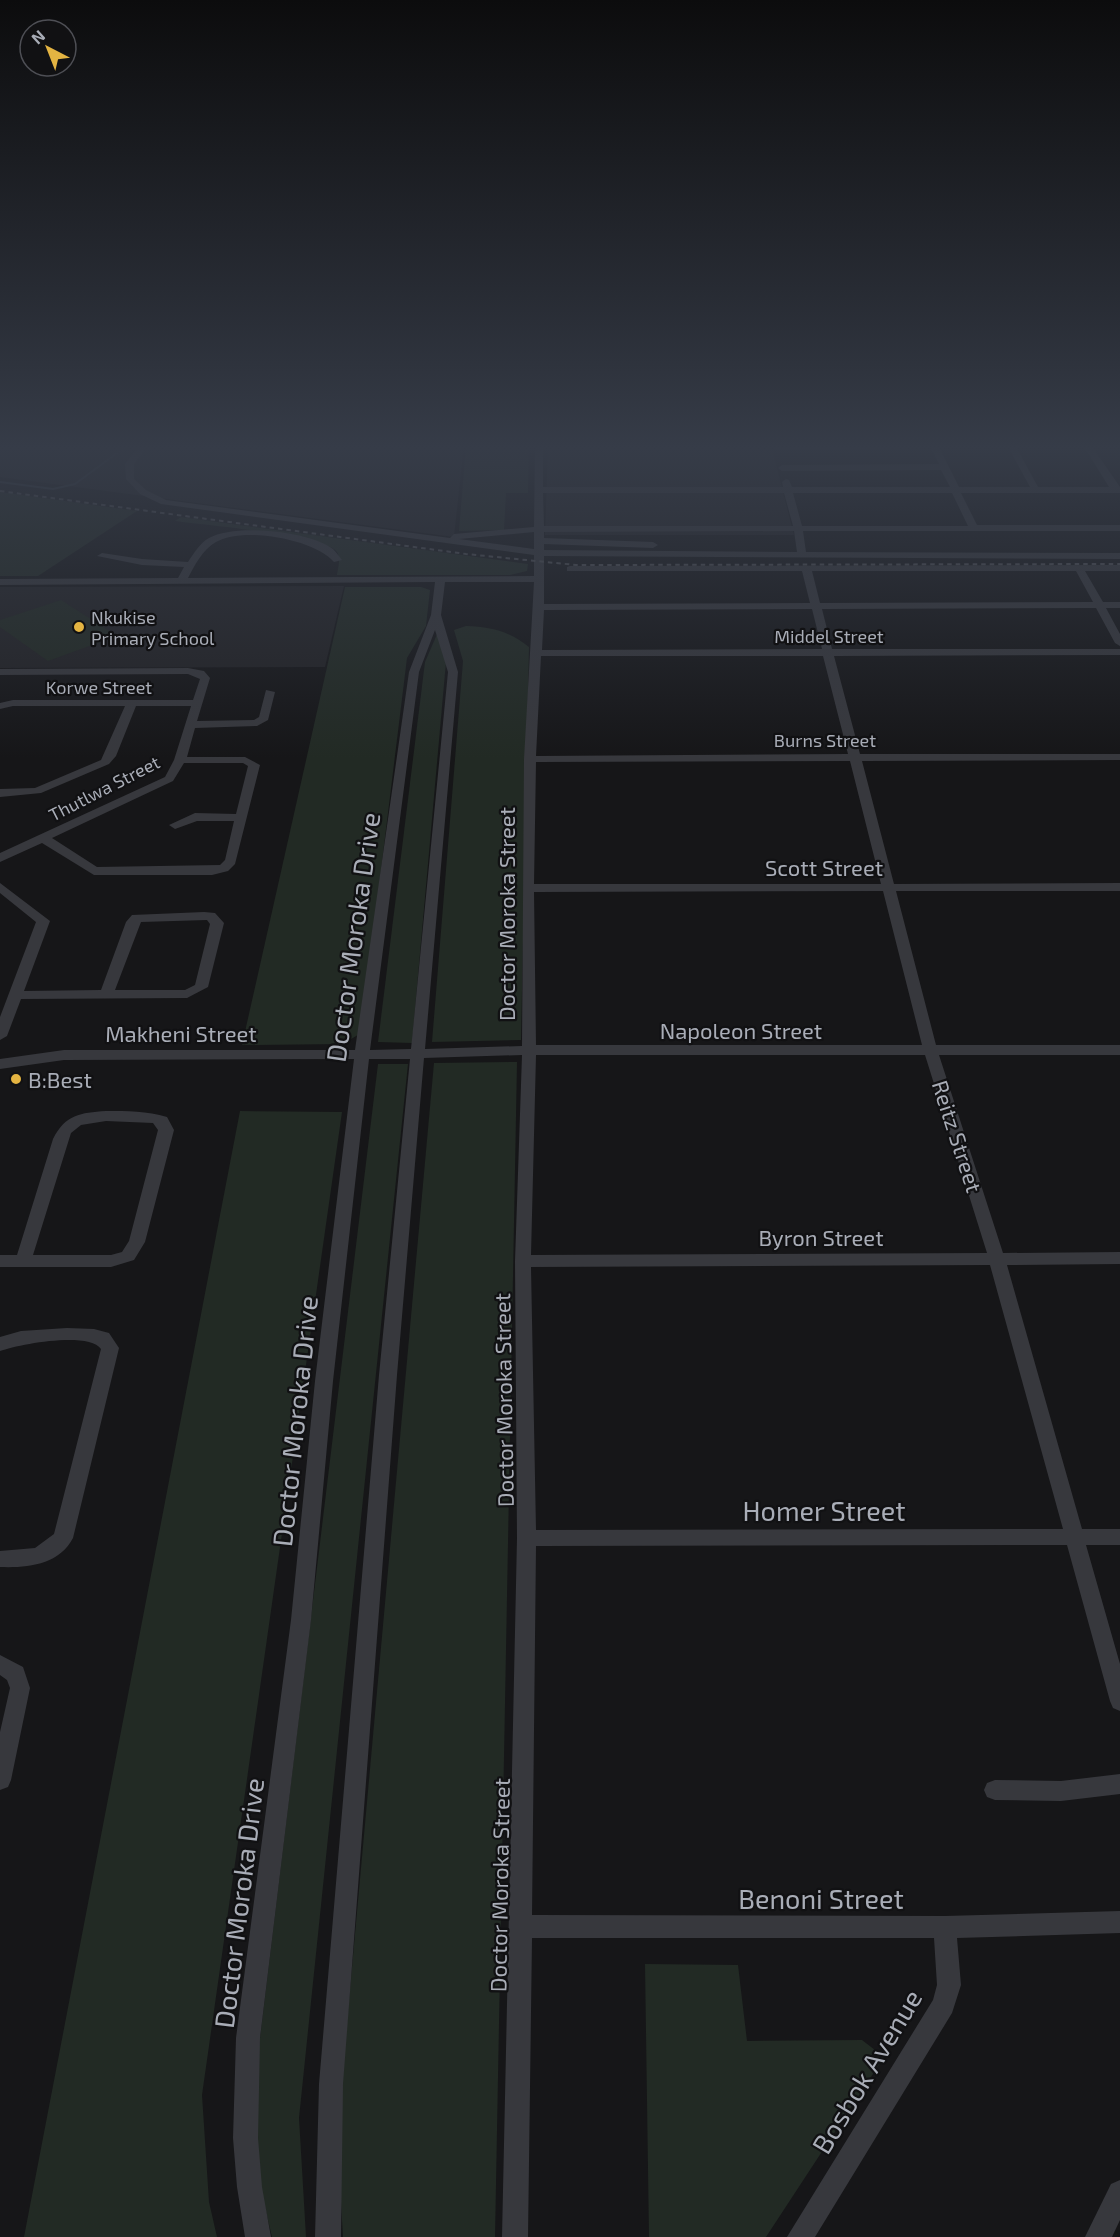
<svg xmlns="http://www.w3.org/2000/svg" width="1120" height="2237" font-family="'Exo 2',sans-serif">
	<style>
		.built { fill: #222225 }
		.green { fill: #222a24 }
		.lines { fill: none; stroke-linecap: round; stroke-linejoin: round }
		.stream { stroke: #303840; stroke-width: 2 }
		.minor { fill: #37383d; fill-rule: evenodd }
		.rail { stroke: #515257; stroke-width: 2; stroke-dasharray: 4.5 4; stroke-linecap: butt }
		.poi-dot { fill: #e4b442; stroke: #111113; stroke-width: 2 }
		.labels { text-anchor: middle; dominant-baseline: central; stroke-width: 4.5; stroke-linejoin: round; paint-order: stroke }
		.far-poi-label { font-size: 18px; fill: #a9adb7; stroke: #111113; text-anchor: start }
		.far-street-label { font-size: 18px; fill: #a9adb7; stroke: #111113 }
		.street-label { font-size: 22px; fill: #a9adb7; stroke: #111113 }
		.poi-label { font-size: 22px; fill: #a9adb7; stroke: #111113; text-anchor: start }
		.near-street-label { font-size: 27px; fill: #a9adb7; stroke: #111113 }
	</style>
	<rect width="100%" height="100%" fill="#161618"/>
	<!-- built -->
	<g class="built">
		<path d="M0 445H464L454 537 0 477Z"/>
		<path d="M548 445H771L794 535H545Z"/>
		<path d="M344 586 325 667 0 668V587Z"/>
	</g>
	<!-- green -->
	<g class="green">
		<path d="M466 445H529L528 493H506L504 530 459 531Z"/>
		<path d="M0 492 137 511 38 576H0Z"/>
		<path d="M181 517 528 564 527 571 510 575H337C338 568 341 558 337 552 325 535 202 525 175 521Z"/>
		<path d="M345 587H421L430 590 426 626 407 658 361 1033 343 1044 242 1045Z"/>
		<path d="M61 600 117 636 48 661 0 627V620Z"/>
		<path d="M466 626C492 627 509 631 529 647L521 1040 432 1042 463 661 454 630Z"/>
		<path d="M438 632 446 662 412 1043 378 1042 425 662Z"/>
		<path d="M517 1062 495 2237H343L337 2133 434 1063Z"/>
		<path d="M378 1064H408L299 2118 306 2237H272L262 2195 253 2096Z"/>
		<path d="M240 1111 342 1112 202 2095 209 2202 217 2237H24Z"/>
		<path d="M645 1964 738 1965 747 2041 862 2040 884 2057 766 2237H649Z"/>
	</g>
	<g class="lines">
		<!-- stream -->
		<path class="stream" d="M0 482 53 489 75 484 128 445"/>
		<!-- minor -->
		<g class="minor">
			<path d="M140 445H149L134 464V479L146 490 166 500 450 538 454 534 534 527 535 445H543V487H783L782 482 786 479 789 480 792 487H950L941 470 782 471 778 468 782 465 939 464 931 448 777 450 773 447 774 445H938L959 487H1030L1007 445H1015L1038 487H1109L1083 445H1091L1120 487V493H961L977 525H1120V531H803L806 552 1120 553V559L544 556V604L810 603 802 571H567V567L570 566 1120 565V571H1085L1103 602H1120V608H1106L1120 634V646L1115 643 1096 608 822 609 832 649H1120V655L834 656 860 754H1120V760L862 761 894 884 1120 883V891H896L936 1045H1120V1055H939L1003 1253 1120 1252V1264L1007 1265 1082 1529H1120V1545H1086L1120 1664V1711L1113 1708 1110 1701 1067 1545 536 1546 532 1915 945 1916 1120 1911V1933L957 1938 961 1985 952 2013 815 2237H787L933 2000 937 1985 934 1938H532L528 2237H502L517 1538 515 1261 522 1055 424 1058 397 1375 343 2084 341 2237H315L319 2084 379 1375 410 1059H369L333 1381 311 1620 260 2038 258 2138 262 2187 271 2237H245L237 2187 233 2138 236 2038 291 1620 315 1381 354 1059 64 1060 0 1069V1059L64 1050H355L409 672 431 615 435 582 0 585V579L178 578 184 567 142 565 97 556 102 553 142 559 188 562C194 553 200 543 209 538 235 523 310 531 333 549 336 552 339 556 342 560L334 562C315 539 242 526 216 542 202 550 195 565 188 578L534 576V555L161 504 140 494 126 479 125 464ZM543 493H784L793 526H544ZM793 493H952L968 526H802ZM794 531 797 552 544 550V544L653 548 658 545 653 542 544 538V532ZM534 532V549L459 539ZM812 571H1076L1093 602 820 603ZM445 582H534L524 759 522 1046 425 1049 458 672 441 615ZM812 609 822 649 542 650 544 610ZM435 630 448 672 411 1049 370 1050 419 672ZM541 656H823L848 754 536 756ZM850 761 881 884H534L536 762ZM883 891 922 1045H536L534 892ZM536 1055H925L987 1253 531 1255ZM990 1265 1063 1529 536 1530 531 1267Z"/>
			<path d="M188 668 204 671 210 678 197 721 254 720 259 717 266 690 275 692 268 720 257 726 195 728 187 757H245L260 765 235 864 228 871 212 875H94L42 843 0 862V853L165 777 174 760 191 706H136L116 756 109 764 41 793 0 797V789L35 788 101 760 125 706H13L0 709V703L13 700H193L200 679 188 674 0 675V669ZM184 763H243L248 766 236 814 195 813 169 825 175 829 197 821H234L225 860 220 865 97 867 52 838 173 781Z"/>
			<path d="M0 883 50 921 24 991 101 990 126 922 132 915 204 912 215 913 224 923 208 987 187 998 21 999 7 1036 0 1040V1017L36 922 0 893ZM207 920 210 924 195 985 185 990H115L141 922Z"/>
			<path d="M106 1111C127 1111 147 1111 167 1117L174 1130 145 1242 134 1260 111 1267H0V1255H17L53 1139C66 1114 80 1113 106 1111ZM106 1121 153 1123 158 1130 129 1241 122 1252 111 1255H33L71 1133 81 1125Z"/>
			<path d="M67 1328 94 1329 109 1333 119 1348 73 1538C59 1565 27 1568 0 1567V1551L35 1548 54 1534 101 1349C89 1331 19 1344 0 1351V1337L21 1331Z"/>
			<path d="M0 1655 23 1667 30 1688 11 1780 8 1787 0 1790V1732L10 1688 7 1680 0 1675Z"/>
			<path d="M1120 1774V1794L1061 1801 995 1800 987 1797 984 1790 987 1783 995 1780 1061 1781Z"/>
			<path d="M1120 2180V2220L1112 2237H1085L1111 2184Z"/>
		</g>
		<!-- rail -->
		<path class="rail" d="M0 491 466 554 576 565 1120 564"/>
	</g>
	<!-- sky -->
	<linearGradient id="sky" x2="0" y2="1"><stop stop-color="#0c0c0d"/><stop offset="0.59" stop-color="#363c48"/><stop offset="1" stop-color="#363c48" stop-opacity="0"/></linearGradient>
	<rect width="1120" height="758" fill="url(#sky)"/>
	<!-- markers -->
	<g class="poi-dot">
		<circle cx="79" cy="627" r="6"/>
		<circle cx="16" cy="1079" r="6"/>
	</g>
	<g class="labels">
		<!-- far-poi labels -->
		<g class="far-poi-label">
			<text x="91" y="617">Nkukise<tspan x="91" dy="21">Primary School</tspan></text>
		</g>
		<!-- far-street labels -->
		<g class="far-street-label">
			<text x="829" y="636">Middel Street</text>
			<text x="99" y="687">Korwe Street</text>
			<text x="825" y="740">Burns Street</text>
			<text transform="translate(104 788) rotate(-27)">Thutlwa Street</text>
		</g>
		<!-- street labels -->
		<g class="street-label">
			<text x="824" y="867">Scott Street</text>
			<text transform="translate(506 914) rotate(-90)">Doctor Moroka Street</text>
			<text x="741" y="1030">Napoleon Street</text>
			<text x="181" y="1033">Makheni Street</text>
			<text transform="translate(958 1136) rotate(72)">Reitz Street</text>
			<text x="821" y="1237">Byron Street</text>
			<text transform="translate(503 1400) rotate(-91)">Doctor Moroka Street</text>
			<text transform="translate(499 1885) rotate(-89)">Doctor Moroka Street</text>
		</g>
		<!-- poi labels -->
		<g class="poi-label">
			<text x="28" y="1079">B:Best</text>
		</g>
		<!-- near-street labels -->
		<g class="near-street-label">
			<text transform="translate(352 937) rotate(-82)">Doctor Moroka Drive</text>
			<text transform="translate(294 1421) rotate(-84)">Doctor Moroka Drive</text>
			<text x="824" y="1510">Homer Street</text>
			<text x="821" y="1898">Benoni Street</text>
			<text transform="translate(238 1903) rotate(-83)">Doctor Moroka Drive</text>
			<text transform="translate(866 2071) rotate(-59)">Bosbok Avenue</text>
		</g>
	</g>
	<!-- north arrow -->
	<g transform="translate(48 48) rotate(318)"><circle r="28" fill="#111113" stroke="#4e4f55" stroke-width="1.5"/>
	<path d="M0-4.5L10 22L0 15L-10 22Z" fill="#e4b442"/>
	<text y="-9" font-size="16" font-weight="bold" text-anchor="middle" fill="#a9adb7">N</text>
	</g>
</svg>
